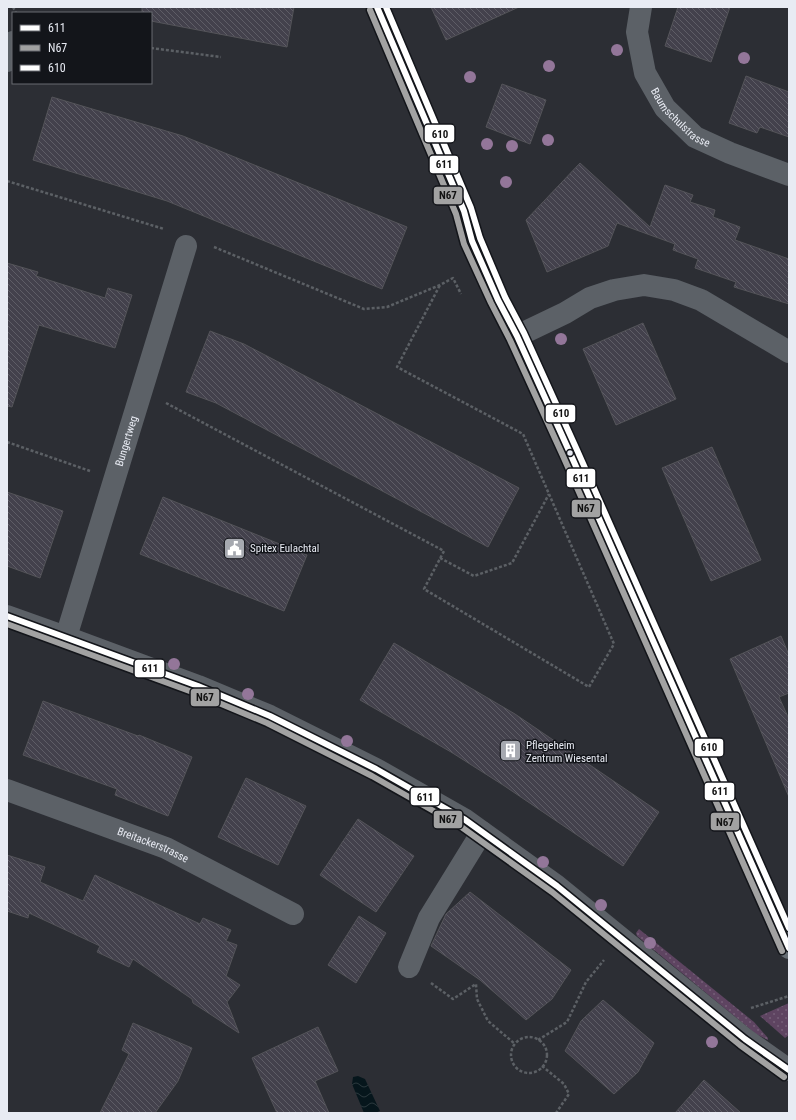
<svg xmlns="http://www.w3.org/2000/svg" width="796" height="1120" font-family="'Roboto Condensed',sans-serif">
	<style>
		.grass { fill: url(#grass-dots) }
		.water { fill: url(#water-waves) }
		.building { fill: url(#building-back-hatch); stroke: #545459 }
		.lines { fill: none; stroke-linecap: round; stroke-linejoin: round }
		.path { stroke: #5c6065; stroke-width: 2.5; stroke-dasharray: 3 2; stroke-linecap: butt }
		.minor { stroke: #5c6167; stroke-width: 22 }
		.major { stroke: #656c73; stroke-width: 22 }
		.bus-1-casing { stroke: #13151a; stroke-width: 9 }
		.bus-2-casing { stroke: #13151a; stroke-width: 9 }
		.bus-3-casing { stroke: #13151a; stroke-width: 9 }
		.bus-1 { stroke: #fff; stroke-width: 6 }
		.bus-2 { stroke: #a2a2a2; stroke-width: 6 }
		.bus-3 { stroke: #fff; stroke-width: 6 }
		.tree { fill: #937699 }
		.bus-dot { fill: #e8ebf3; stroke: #13151a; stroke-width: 1.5 }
		.labels { text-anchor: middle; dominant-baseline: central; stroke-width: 3; stroke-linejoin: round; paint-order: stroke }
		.street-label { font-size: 11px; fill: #e8ebf3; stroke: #13151a }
		.poi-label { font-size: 11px; fill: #e8ebf3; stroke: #13151a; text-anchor: start }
		.line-badge { stroke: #13151a; stroke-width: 1.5 }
		.pale-badge-label { font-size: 11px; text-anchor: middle; font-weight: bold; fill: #111 }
	</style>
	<defs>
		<pattern id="grass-dots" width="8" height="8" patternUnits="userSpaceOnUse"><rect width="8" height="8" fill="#5e4461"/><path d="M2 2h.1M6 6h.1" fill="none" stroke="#755f78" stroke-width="1.8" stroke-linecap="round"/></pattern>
		<pattern id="water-waves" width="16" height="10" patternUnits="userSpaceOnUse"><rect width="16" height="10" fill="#06161c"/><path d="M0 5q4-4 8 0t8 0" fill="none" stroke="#2a383d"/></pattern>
		<pattern id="building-back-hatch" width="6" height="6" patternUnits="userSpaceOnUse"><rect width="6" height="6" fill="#43414c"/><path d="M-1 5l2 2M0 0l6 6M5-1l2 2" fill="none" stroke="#5e5d66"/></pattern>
	</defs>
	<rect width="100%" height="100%" fill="#2c2e34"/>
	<!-- grass -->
	<g class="grass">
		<path d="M639 929 754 1022 768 1038V1040L756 1034 637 936 636 933Z"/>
		<path d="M789 1003V1035L785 1038 760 1016Z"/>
	</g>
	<!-- water -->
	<path class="water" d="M358 1076 365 1079 380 1111 375 1113H364L352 1084 353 1077Z"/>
	<!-- building -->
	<g class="building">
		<path d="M142 7H294L287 47 151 21V13H142Z"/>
		<path d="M431 7H519L446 40Z"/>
		<path d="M678 7H730L711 62 665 46Z"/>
		<path d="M746 76 789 92V137L760 127 757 133 729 123Z"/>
		<path d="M502 84 546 100 530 144 486 127Z"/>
		<path d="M52 97 183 136 407 227 382 289 167 201 33 160Z"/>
		<path d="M580 163 650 227 665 185 693 195 690 202 715 210 713 217 740 227 735 240 789 259V304L734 287 736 282 695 268 698 259 673 250 675 244 617 223 608 246 547 272 526 220Z"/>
		<path d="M7 263 38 272 36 276 105 298 108 288 132 295 115 348 39 325 12 407 7 406Z"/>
		<path d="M643 323 676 399 616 425 583 349Z"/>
		<path d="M210 331 244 344 519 488 488 547 216 403 186 392Z"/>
		<path d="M712 447 761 560 711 581 662 468Z"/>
		<path d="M7 492 63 511 40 578 7 566Z"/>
		<path d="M163 497 307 555 284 611 140 554Z"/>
		<path d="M781 636 789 655V693L779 697 789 719V797L730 659Z"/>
		<path d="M394 643 515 714 659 812 623 866 503 785 451 752 360 700Z"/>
		<path d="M43 701 138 736 139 735 192 757 168 816 115 795 117 789 23 755Z"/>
		<path d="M246 778 306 806 278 865 218 837Z"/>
		<path d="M358 819 414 856 376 912 320 875Z"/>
		<path d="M7 855 45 867 40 882 83 901 95 875 200 924 203 918 231 930 226 941 237 945 226 976 240 985 227 1002 239 1033 193 1003 192 999 133 959 129 967 97 952 100 946 29 913 28 918 7 911Z"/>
		<path d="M470 892 571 970 552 999 526 1020 480 980 431 946 446 914Z"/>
		<path d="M359 916 386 933 356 983 328 965Z"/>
		<path d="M603 1000 654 1043 638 1072 614 1094 565 1051 581 1021Z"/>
		<path d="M133 1023 192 1048 178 1081 155 1113H100L129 1054 122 1050Z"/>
		<path d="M318 1027 338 1071 315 1081 329 1113H277L252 1058Z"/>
		<path d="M704 1080 741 1113H675Z"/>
	</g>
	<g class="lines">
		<!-- path -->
		<g class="path">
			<path d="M13 7 16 13"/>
			<path d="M151 48 221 57"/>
			<path d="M7 181 164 229"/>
			<path d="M214 247 364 309 387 307 440 285 453 278 461 294"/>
			<path d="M166 403 444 551 424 589 589 687 614 644 523 434 397 367 440 285"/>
			<path d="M7 442 90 471"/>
			<path d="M440 558 474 576 512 563 549 494"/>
			<path d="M431 983 453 999 476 984 477 999 488 1021 515 1044"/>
			<path d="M751 1008 789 996"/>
			<circle cx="529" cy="1055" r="18"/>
			<path d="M538 1040 567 1022 586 982 604 960"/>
			<path d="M542 1066 564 1084 569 1094 556 1113"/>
		</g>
		<!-- minor -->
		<g class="minor">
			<path id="s1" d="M641 7 637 32 645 73 665 108 695 137 730 153 789 175"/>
			<path d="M7 61 13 42"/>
			<path d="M517 336 565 313 590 298 614 290 644 285 674 290 701 300 789 352"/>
			<path d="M7 616 66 637 198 686 270 716 376 769 464 819 557 886 745 1039 789 1070"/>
			<path id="s2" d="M66 637 186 246"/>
			<path id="s3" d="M7 790 166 848 293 914"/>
			<path d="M409 967 429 918 482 832"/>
		</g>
		<!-- major -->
		<path class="major" d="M377 7 464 211 472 241 498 300 517 336 570 453 789 948"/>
		<defs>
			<g id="bus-1">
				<path d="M377 7 464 211 472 241 498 300 517 336 570 453 789 948"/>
				<path d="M7 616 198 686 270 716 376 769 464 819 557 886 745 1039 789 1070"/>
			</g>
			<g id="bus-2">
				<path d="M370 10 456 214 464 244 491 303 510 340 563 456 782 951"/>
				<path d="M7 624 195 693 267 723 372 776 460 826 552 892 740 1045 784 1077"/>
			</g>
			<path id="bus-3" d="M386 7 471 208 480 238 505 297 524 333 577 450 789 928"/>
		</defs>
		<!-- bus-1 casing -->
		<use href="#bus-1" class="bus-1-casing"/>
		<!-- bus-2 casing -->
		<use href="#bus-2" class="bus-2-casing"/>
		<!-- bus-3 casing -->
		<use href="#bus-3" class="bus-3-casing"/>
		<!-- bus-1 -->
		<use href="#bus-1" class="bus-1"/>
		<!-- bus-2 -->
		<use href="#bus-2" class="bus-2"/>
		<!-- bus-3 -->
		<use href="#bus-3" class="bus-3"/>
	</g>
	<!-- trees -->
	<g class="tree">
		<circle cx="617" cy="50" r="6"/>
		<circle cx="744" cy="58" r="6"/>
		<circle cx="549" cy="66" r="6"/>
		<circle cx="470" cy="77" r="6"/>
		<circle cx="548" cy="140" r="6"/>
		<circle cx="487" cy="144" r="6"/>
		<circle cx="512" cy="146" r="6"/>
		<circle cx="506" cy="182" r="6"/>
		<circle cx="561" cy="339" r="6"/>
		<circle cx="174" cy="664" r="6"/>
		<circle cx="248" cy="694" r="6"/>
		<circle cx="347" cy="741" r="6"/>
		<circle cx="543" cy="862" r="6"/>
		<circle cx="601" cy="905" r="6"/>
		<circle cx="650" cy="943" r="6"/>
		<circle cx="712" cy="1042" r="6"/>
	</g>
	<!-- icons -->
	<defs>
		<symbol id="civic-square" viewBox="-11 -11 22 22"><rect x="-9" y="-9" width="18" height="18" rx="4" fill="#a6a9b0" stroke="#13151a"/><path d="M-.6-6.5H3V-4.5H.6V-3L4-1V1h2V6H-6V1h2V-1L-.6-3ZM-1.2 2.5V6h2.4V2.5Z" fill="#fff"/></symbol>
		<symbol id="building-square" viewBox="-11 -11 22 22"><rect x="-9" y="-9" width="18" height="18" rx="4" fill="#a6a9b0" stroke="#13151a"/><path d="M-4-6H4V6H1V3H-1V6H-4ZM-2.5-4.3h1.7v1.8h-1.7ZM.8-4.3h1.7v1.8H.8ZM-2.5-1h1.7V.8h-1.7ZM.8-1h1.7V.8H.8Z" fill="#fff"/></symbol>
	</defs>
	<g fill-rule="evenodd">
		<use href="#civic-square" x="222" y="536" width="25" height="25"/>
		<use href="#building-square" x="498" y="738" width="25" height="25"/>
	</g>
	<!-- markers -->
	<circle class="bus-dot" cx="570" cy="453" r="3.5"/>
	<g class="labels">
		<!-- street labels -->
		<g class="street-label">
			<text stroke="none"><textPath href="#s1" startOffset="125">Baumschulstrasse</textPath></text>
			<text stroke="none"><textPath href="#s2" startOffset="205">Bungertweg</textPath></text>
			<text stroke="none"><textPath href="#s3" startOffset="156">Breitackerstrasse</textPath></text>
		</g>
		<!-- poi labels -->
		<g class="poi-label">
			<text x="250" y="548">Spitex Eulachtal</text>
			<text x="526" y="745">Pflegeheim<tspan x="526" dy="13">Zentrum Wiesental</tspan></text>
		</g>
	</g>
	<g class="line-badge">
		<rect x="424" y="124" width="31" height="19" rx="4" fill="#fff"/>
		<rect x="429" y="155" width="30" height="19" rx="4" fill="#fff"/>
		<rect x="433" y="186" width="30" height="19" rx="4" fill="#a2a2a2"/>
		<rect x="545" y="404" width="31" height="19" rx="4" fill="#fff"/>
		<rect x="566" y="468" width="30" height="20" rx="4" fill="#fff"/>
		<rect x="571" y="499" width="30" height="19" rx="4" fill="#a2a2a2"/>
		<rect x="134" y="659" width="31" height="19" rx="4" fill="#fff"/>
		<rect x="190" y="688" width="30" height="19" rx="4" fill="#a2a2a2"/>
		<rect x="694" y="738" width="30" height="19" rx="4" fill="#fff"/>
		<rect x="704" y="782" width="31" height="19" rx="4" fill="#fff"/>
		<rect x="410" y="787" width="30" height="19" rx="4" fill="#fff"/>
		<rect x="433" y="810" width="30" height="19" rx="4" fill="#a2a2a2"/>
		<rect x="710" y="812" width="30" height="19" rx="4" fill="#a2a2a2"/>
	</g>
	<g class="pale-badge-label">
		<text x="440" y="138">610</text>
		<text x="444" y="168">611</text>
		<text x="448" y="199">N67</text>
		<text x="561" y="417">610</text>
		<text x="581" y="482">611</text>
		<text x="586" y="512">N67</text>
		<text x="150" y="672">611</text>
		<text x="205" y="701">N67</text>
		<text x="709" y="751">610</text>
		<text x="720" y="795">611</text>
		<text x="425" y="801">611</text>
		<text x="448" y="823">N67</text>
		<text x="725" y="826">N67</text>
	</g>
	<!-- border -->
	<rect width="796" height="1120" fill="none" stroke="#e8ebf3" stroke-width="16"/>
	<!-- legend -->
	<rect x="12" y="12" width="140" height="72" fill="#13151a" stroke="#686b71"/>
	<rect x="20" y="25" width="20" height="6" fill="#ffffff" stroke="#686b71"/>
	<text x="48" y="32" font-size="12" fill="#e8ebf3">611</text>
	<rect x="20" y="45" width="20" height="6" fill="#a2a2a2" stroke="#686b71"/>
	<text x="48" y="52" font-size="12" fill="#e8ebf3">N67</text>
	<rect x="20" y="65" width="20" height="6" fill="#ffffff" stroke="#686b71"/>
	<text x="48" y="72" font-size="12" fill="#e8ebf3">610</text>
</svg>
